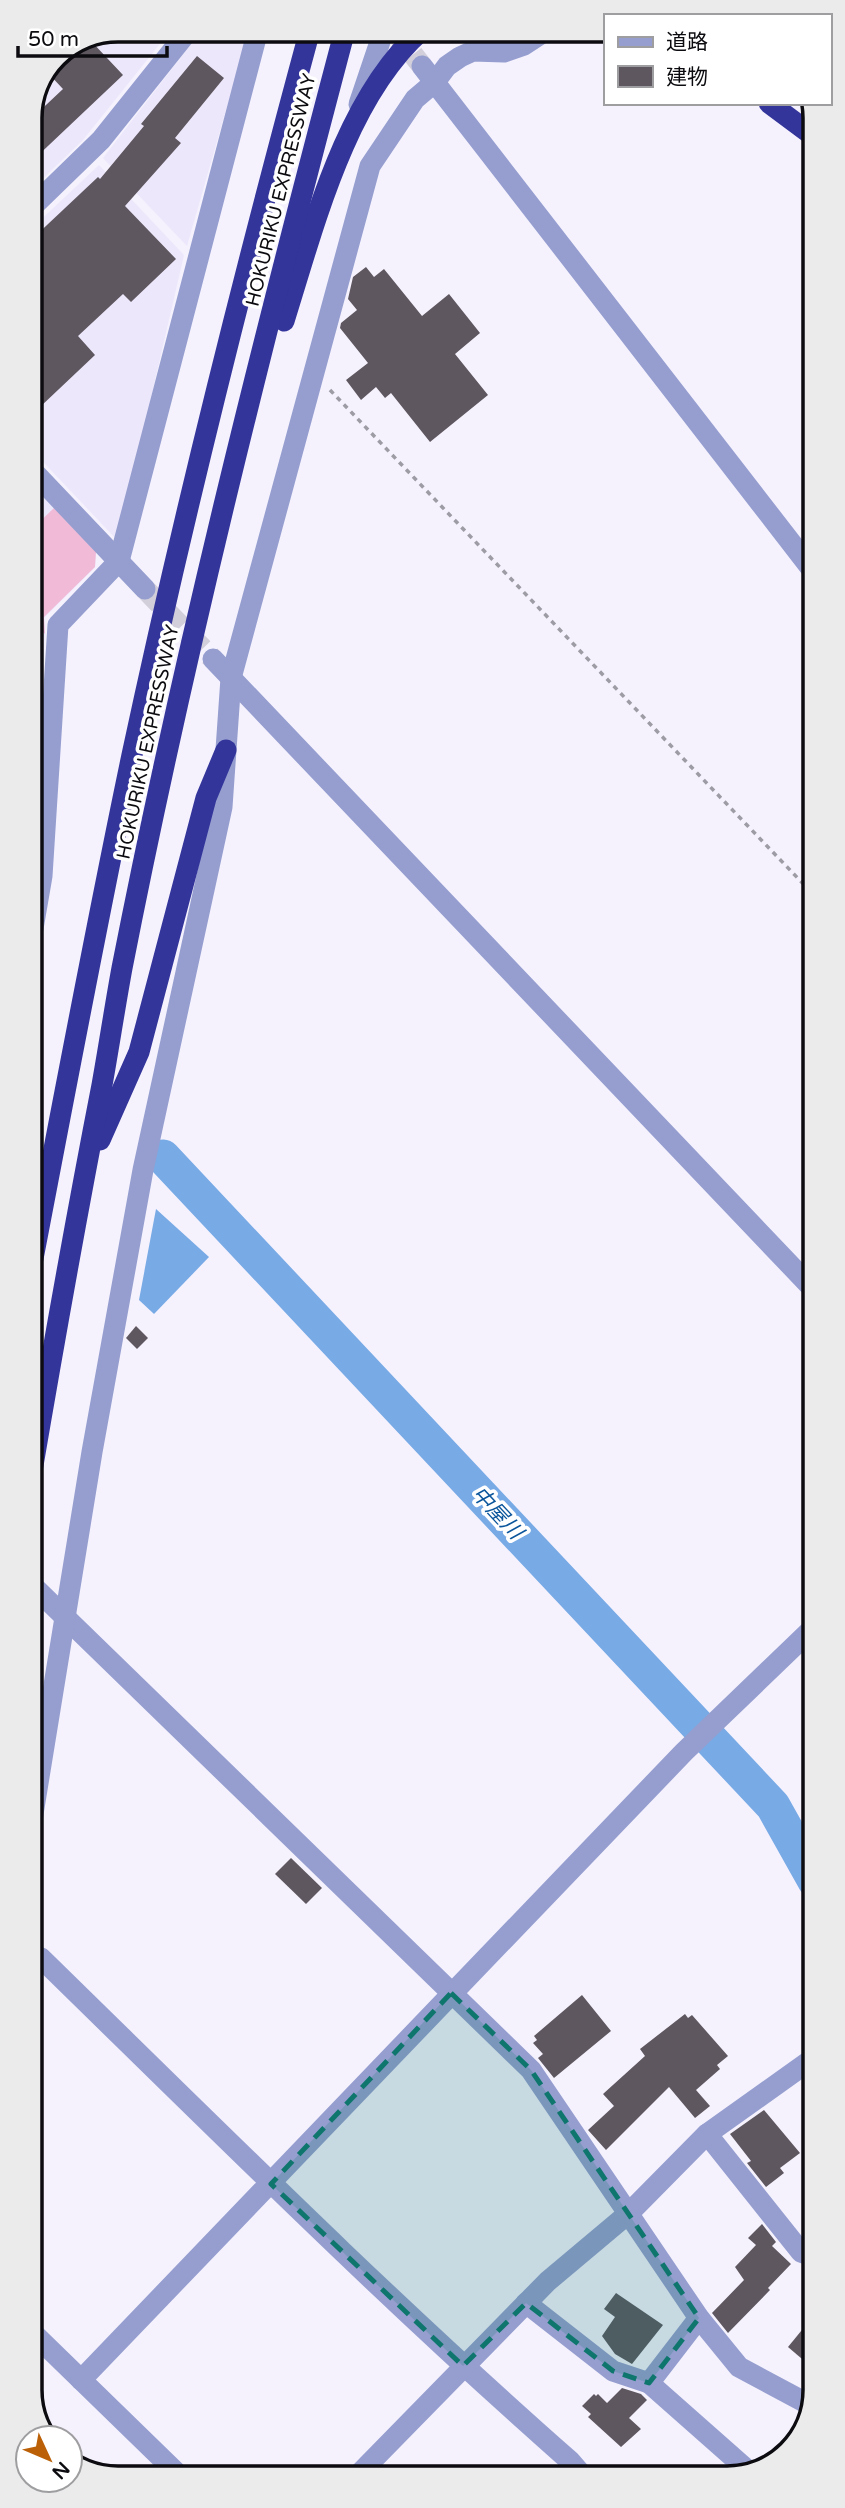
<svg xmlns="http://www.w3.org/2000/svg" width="845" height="2508" font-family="'Varela Round','Noto Sans JP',sans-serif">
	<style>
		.built { fill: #ede7fb }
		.green { fill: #f1bbd8 }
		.water { fill: #78aae5 }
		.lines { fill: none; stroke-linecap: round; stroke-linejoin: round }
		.river { stroke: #78aae5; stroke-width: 35 }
		.building { fill: #5e575f }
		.minor-tunnel { stroke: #d2cfda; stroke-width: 21; stroke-dasharray: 21 10; stroke-linecap: butt }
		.path { stroke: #9d9ba4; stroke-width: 3.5; stroke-dasharray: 5 5; stroke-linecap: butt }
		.minor { stroke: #959ecf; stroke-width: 21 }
		.highway { stroke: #34359b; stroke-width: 21 }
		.marked { fill: #0f766e; fill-opacity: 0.2; stroke: #0f766e; stroke-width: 5; stroke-dasharray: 14 9; stroke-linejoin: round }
		.labels { text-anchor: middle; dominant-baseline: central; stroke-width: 7; stroke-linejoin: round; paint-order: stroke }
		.street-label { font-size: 19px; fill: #0c0b0f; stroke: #fff }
		.water-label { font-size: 21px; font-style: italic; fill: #0a559b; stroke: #fff }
		.rim { fill: none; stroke: #0c0b0f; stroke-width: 3.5 }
	</style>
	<rect width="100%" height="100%" fill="#f5f2fe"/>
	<!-- built -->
	<g class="built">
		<path d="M118 30H171L83 140 30 191V113L56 55Z"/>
		<path d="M202 30H249L187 246 103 158Z"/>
		<path d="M99 165 184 255 118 541 30 448V230Z"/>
		<path d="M30 484 96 552 95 567 44 618 45 634 31 857Z"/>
	</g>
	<!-- green -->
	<path class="green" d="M54 508 96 552 95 567 44 617 45 634 31 619 30 531Z"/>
	<!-- water -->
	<path class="water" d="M156 1209 209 1257 154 1314 139 1300Z"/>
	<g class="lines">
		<!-- river -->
		<path class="river" d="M163 1157 773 1806 815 1881"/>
	</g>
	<!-- building -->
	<g class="building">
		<path d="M91 41 123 75 30 163V120L63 89 48 73 56 55Z"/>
		<path d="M197 56 224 78 175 138 181 143 125 206 176 259 131 302 123 294 78 336 95 355 40 407 30 397V241L98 177 100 179 144 126 141 124Z"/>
		<path d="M366 267 374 277 384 269 422 316 449 294 480 333 455 354 488 395 430 442 391 393 385 398 376 387 361 400 346 380 368 363 340 328 341 323 357 310 348 299 353 277Z"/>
		<path d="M136 1326 148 1338 137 1349 126 1338Z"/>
		<path d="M291 1858 322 1888 306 1904 275 1874Z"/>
		<path d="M582 1995 611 2031 554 2078 538 2058 543 2054 533 2043 537 2040 534 2036Z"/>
		<path d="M685 2014 688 2018 692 2015 728 2056 717 2065 720 2069 696 2090 710 2106 695 2118 669 2087 606 2150 588 2130 614 2106 603 2094 645 2056 640 2049Z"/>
		<path d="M764 2110 800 2153 780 2168 784 2173 766 2187 747 2163 751 2161 730 2134Z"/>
		<path d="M762 2224 776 2242 772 2246 791 2264 768 2288 770 2290 728 2333 712 2313 744 2280 735 2267 756 2245 748 2238Z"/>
		<path d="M616 2293 663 2325 632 2364 615 2354 602 2336 615 2317 604 2309Z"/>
		<path d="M806 2325 815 2332V2370L788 2347Z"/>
		<path d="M622 2388 641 2394 647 2400 629 2418 641 2429 621 2447 588 2417 591 2414 582 2406 594 2394 596 2396 598 2394 607 2403Z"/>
	</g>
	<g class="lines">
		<!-- minor-tunnel -->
		<g class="minor-tunnel">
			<path d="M394 30 422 66"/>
			<path d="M145 589 213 659"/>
		</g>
		<!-- path -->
		<path class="path" d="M330 390 813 894"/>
		<!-- minor -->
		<g class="minor">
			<path d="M422 66 813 571"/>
			<path d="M359 104 384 30"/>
			<path d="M30 209 101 140 189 30"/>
			<path d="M30 468 145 589"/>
			<path d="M213 659 814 1290"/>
			<path d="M31 940 42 876 58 625 119 561 258 30"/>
			<path d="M33 1586 531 2070 699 2318 739 2367 810 2405"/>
			<path d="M32 1820 92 1452 143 1170 222 807 231 678 370 166 415 99 435 82 447 66 460 57 473 51 504 52 524 45 547 30"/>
			<path d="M32 1955 41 1958C215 2128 387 2300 570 2461L583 2476"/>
			<path d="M707 2134 801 2252 815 2257"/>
			<path d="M526 2303 613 2371 649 2383"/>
			<path d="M699 2318 649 2383 752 2474"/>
			<path d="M33 2333 182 2478"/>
			<path d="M81 2380 684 1752 814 1627"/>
			<path d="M356 2477 548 2281 629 2213 707 2134 815 2057"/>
		</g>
		<!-- highway -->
		<g class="highway">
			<path d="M769 103 812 135"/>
			<path d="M284 321C314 226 345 98 422 30"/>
			<path d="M100 1140 139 1052 206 798 226 750"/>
			<path d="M31 1269C64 1097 96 926 132 755 184 512 245 270 310 30"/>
			<path d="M32 1471C54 1342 77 1213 102 1085 109 1046 115 1006 122 968 184 652 263 340 345 30"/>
		</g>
	</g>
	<!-- marked area -->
	<path class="marked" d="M451 1993 531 2070 699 2318 649 2383 613 2371 526 2303 463 2366 271 2184Z"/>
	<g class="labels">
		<!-- street labels -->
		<g class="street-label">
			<text transform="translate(281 190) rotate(-76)">HOKURIKU EXPRESSWAY</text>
			<text transform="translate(148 742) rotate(-78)">HOKURIKU EXPRESSWAY</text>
		</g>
		<!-- water labels -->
		<g class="water-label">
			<text transform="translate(497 1513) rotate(47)">中屋川</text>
		</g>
	</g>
	<!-- crop -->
	<path d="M0 0H845V2508H0ZM118 42H727A76 76 0 0 1 803 118V2390A76 76 0 0 1 727 2466H118A76 76 0 0 1 42 2390V118A76 76 0 0 1 118 42Z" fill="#ecebec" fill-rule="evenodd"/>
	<path class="rim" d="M118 42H727A76 76 0 0 1 803 118V2390A76 76 0 0 1 727 2466H118A76 76 0 0 1 42 2390V118A76 76 0 0 1 118 42Z"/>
	<!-- legend -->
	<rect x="604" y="14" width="228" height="91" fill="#ffffff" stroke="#9e9d9f" stroke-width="2"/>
	<rect x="618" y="37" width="35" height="10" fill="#959ecf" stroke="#9e9d9f" stroke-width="2"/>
	<text x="666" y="49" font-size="21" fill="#0c0b0f">道路</text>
	<rect x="618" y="66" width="35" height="21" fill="#5e575f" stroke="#9e9d9f" stroke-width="2"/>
	<text x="666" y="84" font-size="21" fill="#0c0b0f">建物</text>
	<!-- north arrow -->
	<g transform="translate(49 2459) rotate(134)"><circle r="33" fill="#ffffff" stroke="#9e9d9f" stroke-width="2"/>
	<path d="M0-5L12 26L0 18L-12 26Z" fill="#bb6007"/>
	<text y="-10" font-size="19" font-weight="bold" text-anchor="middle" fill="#0c0b0f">N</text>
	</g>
	<!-- scale -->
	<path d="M18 46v10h149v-10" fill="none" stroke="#0c0b0f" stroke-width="3.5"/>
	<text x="28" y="46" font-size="21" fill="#0c0b0f" stroke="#ffffff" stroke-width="5" paint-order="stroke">50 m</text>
</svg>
